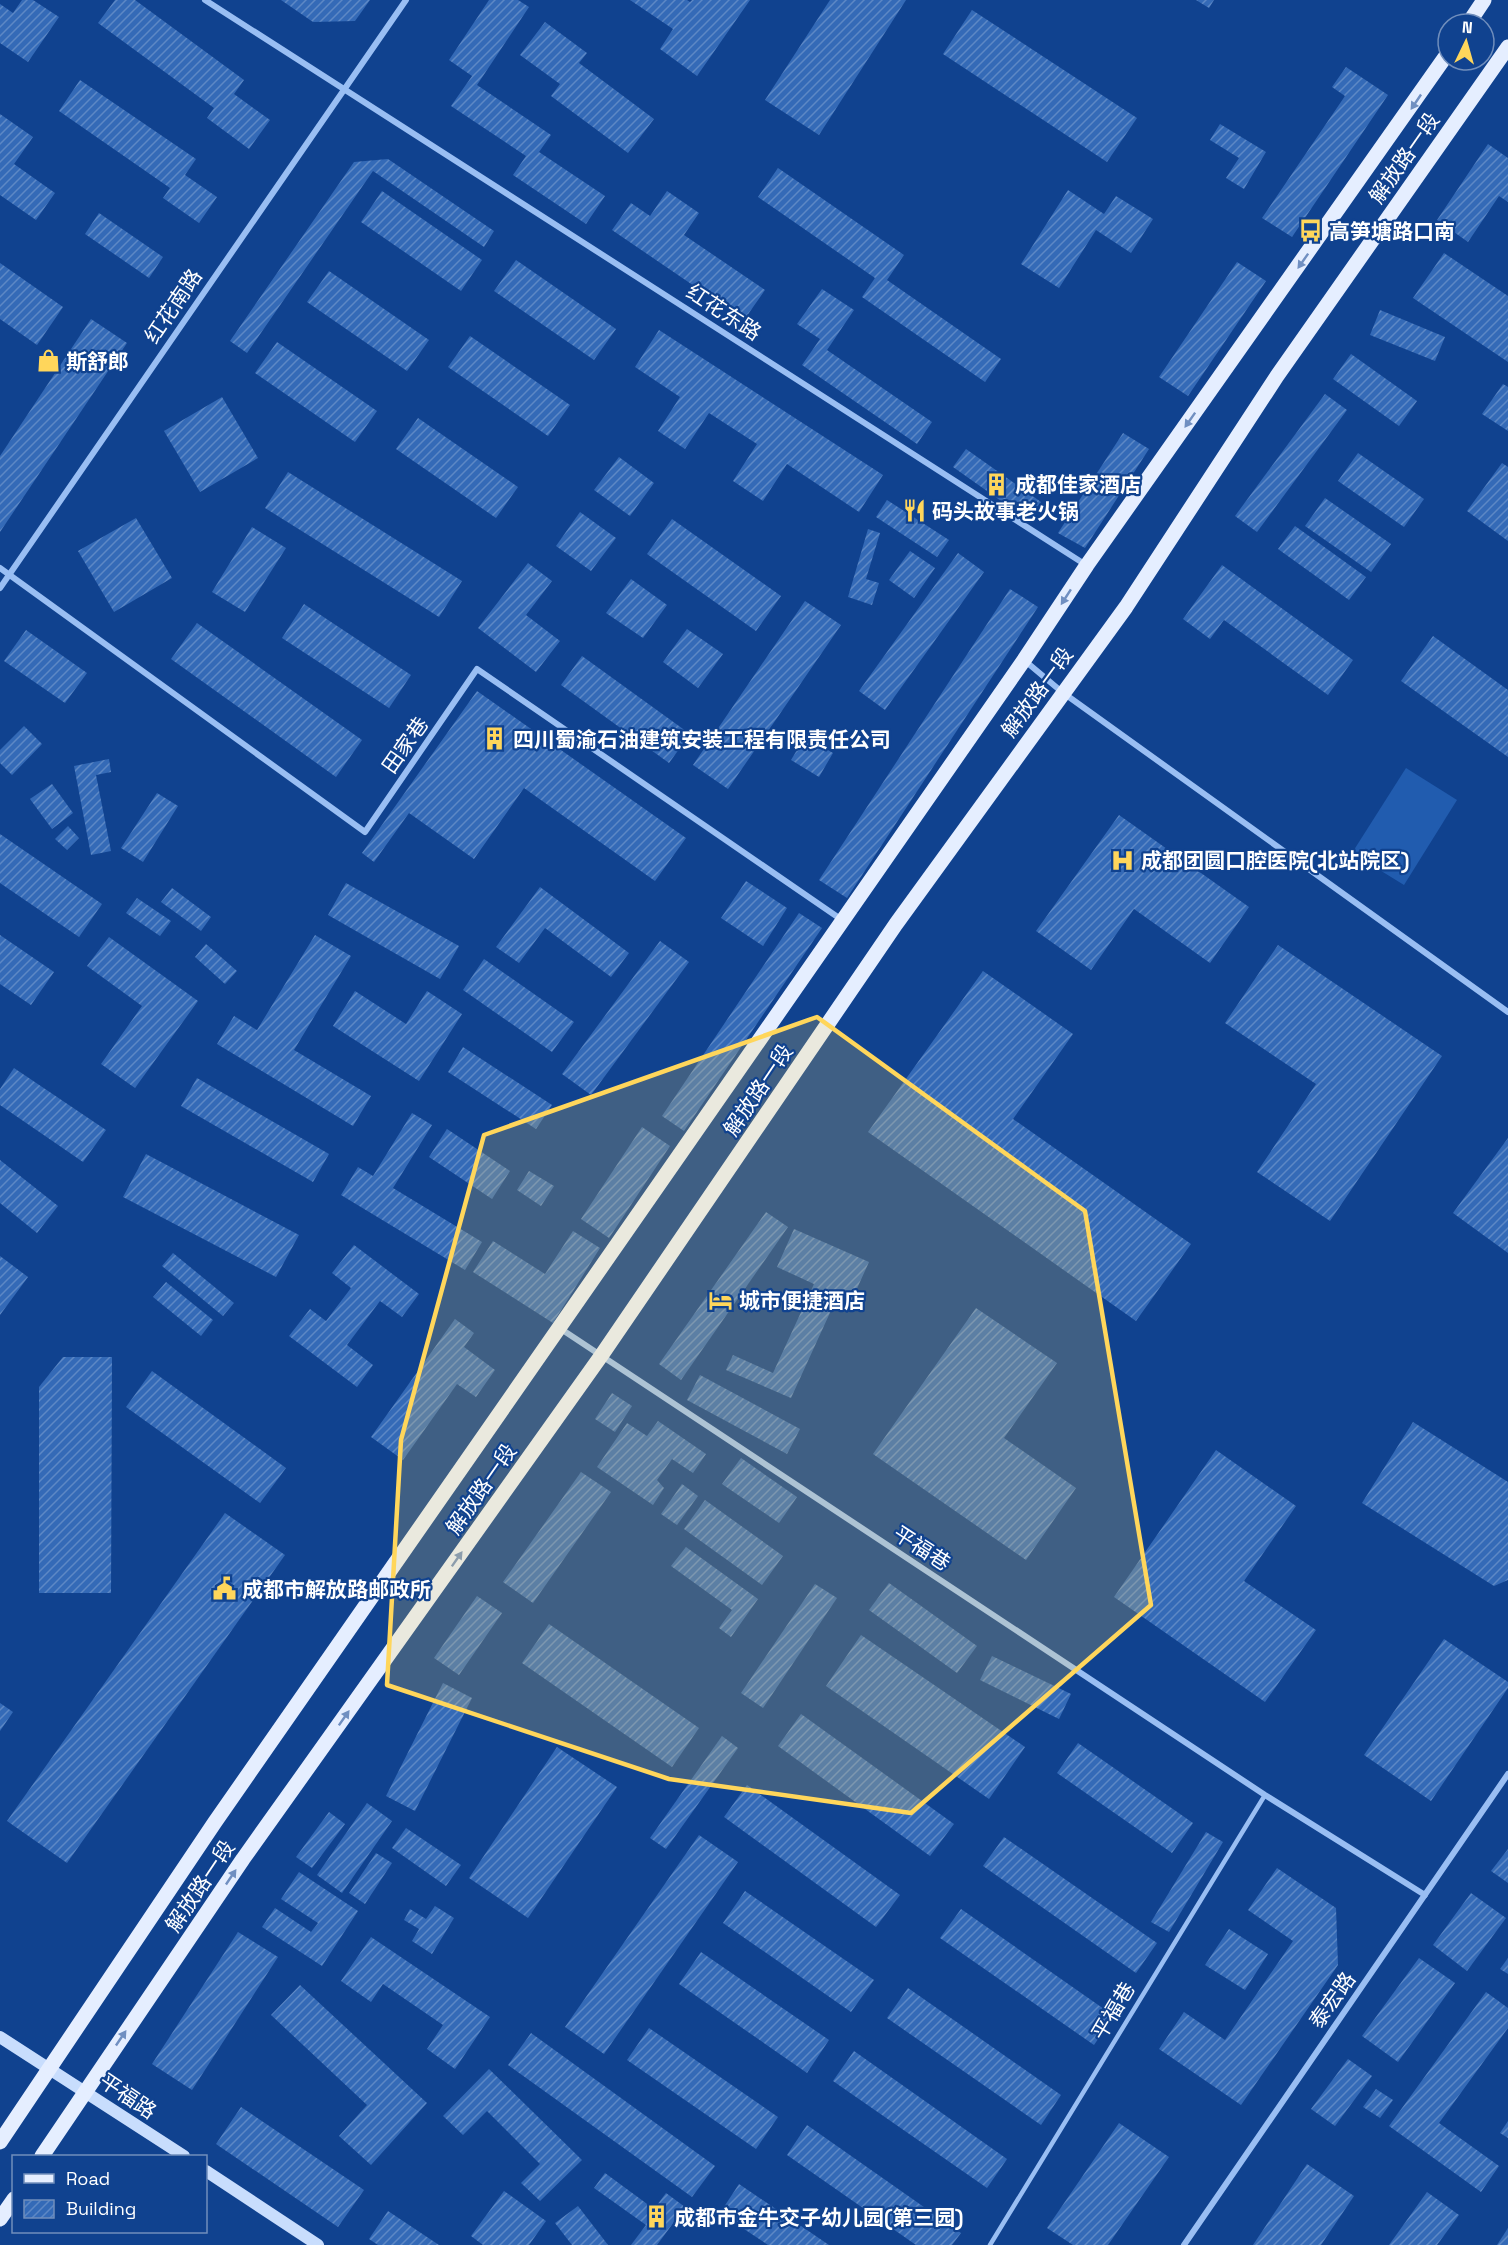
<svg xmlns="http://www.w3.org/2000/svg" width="1508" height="2245" font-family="'Space Grotesk','Noto Sans SC',sans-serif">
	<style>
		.pitch { fill: #215caf }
		.building { fill: url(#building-hatch) }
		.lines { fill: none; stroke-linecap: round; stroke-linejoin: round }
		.lane { stroke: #99bef3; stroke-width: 4.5 }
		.street { stroke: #99bef3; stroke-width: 6 }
		.secondary { stroke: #c8ddfd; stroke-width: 12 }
		.primary { stroke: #e5eeff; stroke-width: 15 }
		.oneway { fill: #708fc1 }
		.marked { fill: #ffd65b; fill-opacity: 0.2; stroke: #ffd65b; stroke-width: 4.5; stroke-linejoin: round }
		.labels { text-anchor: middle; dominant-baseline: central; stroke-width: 4.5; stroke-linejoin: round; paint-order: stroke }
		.street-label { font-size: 21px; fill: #fff; stroke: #10428f }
		.poi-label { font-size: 21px; font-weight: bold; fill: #fff; stroke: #10428f; text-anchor: start }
	</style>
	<defs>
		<pattern id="building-hatch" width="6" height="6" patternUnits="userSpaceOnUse" patternTransform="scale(1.5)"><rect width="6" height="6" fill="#346ab7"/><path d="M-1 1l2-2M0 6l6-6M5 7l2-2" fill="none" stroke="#5d88c5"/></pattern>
	</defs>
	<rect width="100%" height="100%" fill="#10428f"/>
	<!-- pitch -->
	<path class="pitch" d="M1406 768 1457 800 1404 885 1352 853Z"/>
	<!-- building -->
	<g class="building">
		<path d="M22 0H33L59 17 28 62 0 43V4L13 13Z"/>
		<path d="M115 0H135L244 80 234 94 270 120 249 149 207 118 214 108 98 23Z"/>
		<path d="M281 0H370L355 21 313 22Z"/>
		<path d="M489 0H518L529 7 477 85 551 135 539 152 605 196 586 224 513 175 526 156 451 106 472 76 449 60Z"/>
		<path d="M630 0H687L690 2 692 0H750L697 76 660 49 673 29Z"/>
		<path d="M830 0H906L819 135 765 100Z"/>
		<path d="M1196 0H1214L1209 8Z"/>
		<path d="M972 10 1137 118 1107 162 943 54Z"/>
		<path d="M545 22 587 53 579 63 654 119 628 153 551 96 560 84 520 55Z"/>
		<path d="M1346 67 1388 95 1292 237 1262 218 1345 96 1332 87Z"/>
		<path d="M80 80 196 159 185 175 217 197 199 223 163 198 170 188 59 111Z"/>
		<path d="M0 114 33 137 14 164 55 193 36 220 0 195Z"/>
		<path d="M1220 124 1266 152 1244 189 1226 178 1239 158 1210 140Z"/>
		<path d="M1488 144 1508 158V202L1499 196 1468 242 1437 220Z"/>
		<path d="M388 159 494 231 484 247 373 171 247 353 230 341 354 162Z"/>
		<path d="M778 168 904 255 887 280 1001 359 985 382 862 297 875 278 758 197Z"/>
		<path d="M1068 190 1104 214 1116 196 1153 219 1131 253 1096 230 1059 288 1021 264Z"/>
		<path d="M382 191 482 260 461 291 361 222Z"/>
		<path d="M667 191 699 213 684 235 765 290 744 320 612 230 631 203 650 216Z"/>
		<path d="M99 213 163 257 149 278 85 234Z"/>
		<path d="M1444 253 1508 296V362L1413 298Z"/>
		<path d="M516 260 616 329 594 360 494 291Z"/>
		<path d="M1237 262 1266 281 1188 396 1159 377Z"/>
		<path d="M0 263 63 307 37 345 0 319Z"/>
		<path d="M329 271 429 340 407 371 307 302Z"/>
		<path d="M822 289 854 310 827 350 932 422 917 444 802 365 820 339 797 324Z"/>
		<path d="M1380 310 1445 337 1435 361 1370 335Z"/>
		<path d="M91 319 127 343 0 532V456Z"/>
		<path d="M659 330 883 475 859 512 787 464 763 501 733 481 757 444 709 413 685 449 658 431 680 397 635 367Z"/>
		<path d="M470 336 570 405 548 436 448 367Z"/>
		<path d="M277 342 377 411 355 442 255 373Z"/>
		<path d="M1351 354 1417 401 1399 426 1333 379Z"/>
		<path d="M1503 384 1508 387V431L1482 414Z"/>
		<path d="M1325 394 1347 410 1257 532 1235 516Z"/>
		<path d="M222 397 258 458 200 492 164 431Z"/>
		<path d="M418 418 518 487 496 518 396 449Z"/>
		<path d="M1123 433 1149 449 1085 548 1058 533Z"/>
		<path d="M966 449 1041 502 1028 520 953 467Z"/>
		<path d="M1358 453 1424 499 1404 527 1338 481Z"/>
		<path d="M619 457 654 483 630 516 594 490Z"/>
		<path d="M1502 463 1508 467V541L1467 511Z"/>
		<path d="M288 472 462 581 439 617 265 508Z"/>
		<path d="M1325 498 1391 544 1371 572 1305 526Z"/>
		<path d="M887 500 949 540 937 557 876 517Z"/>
		<path d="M580 512 616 538 591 571 556 546Z"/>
		<path d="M136 518 172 578 114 612 78 551Z"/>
		<path d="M672 519 781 596 756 631 647 554Z"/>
		<path d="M1295 526 1366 577 1349 600 1278 549Z"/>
		<path d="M252 527 286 548 245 612 212 592Z"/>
		<path d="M868 529 880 533 866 579 879 583 872 605 848 597Z"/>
		<path d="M910 551 935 568 914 598 889 580Z"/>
		<path d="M958 553 984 572 885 710 859 691Z"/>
		<path d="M528 563 552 581 526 615 560 641 536 672 478 628Z"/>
		<path d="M1222 565 1353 660 1328 695 1224 620 1210 639 1183 619Z"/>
		<path d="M631 579 667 605 643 638 606 613Z"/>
		<path d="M1010 589 1038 607 847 898 819 880Z"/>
		<path d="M805 601 841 625 728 789 693 765Z"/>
		<path d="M304 604 411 675 389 708 282 638Z"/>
		<path d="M197 623 362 740 336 777 171 659Z"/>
		<path d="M687 629 723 654 698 688 663 662Z"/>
		<path d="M26 630 87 673 65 703 4 661Z"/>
		<path d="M1433 636 1508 690V757L1401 681Z"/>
		<path d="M582 656 690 734 669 763 561 685Z"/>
		<path d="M477 691 686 838 655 881 524 788 474 859 409 813 374 862 362 853Z"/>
		<path d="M24 726 42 744 12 775 0 763V750Z"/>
		<path d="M805 737 833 753 819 777 791 760Z"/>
		<path d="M109 759 111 772 96 775 111 851 91 855 74 766Z"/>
		<path d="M52 784 73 813 52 829 30 799Z"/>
		<path d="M157 793 178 806 143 862 121 848Z"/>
		<path d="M1119 815 1249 907 1210 963 1134 909 1091 970 1036 931Z"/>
		<path d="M68 826 79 838 67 850 55 839Z"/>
		<path d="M0 834 102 904 79 937 0 883Z"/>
		<path d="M746 881 787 908 763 946 721 918Z"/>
		<path d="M346 883 459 946 440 979 328 915Z"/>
		<path d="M540 887 629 953 611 977 545 928 519 963 496 947Z"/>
		<path d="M172 888 211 917 201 931 161 902Z"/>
		<path d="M137 898 171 921 160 936 126 913Z"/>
		<path d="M799 913 822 928 684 1131 662 1116Z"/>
		<path d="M0 935 54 972 31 1005 0 984Z"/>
		<path d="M315 935 351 956 294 1050 371 1096 353 1126 217 1044 234 1016 257 1030Z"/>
		<path d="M109 937 198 1001 135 1088 101 1064 142 1006 87 966Z"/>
		<path d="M660 941 689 962 591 1095 562 1074Z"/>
		<path d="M206 944 237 971 225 984 195 957Z"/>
		<path d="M1278 945 1442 1056 1330 1221 1257 1172 1316 1084 1225 1023Z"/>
		<path d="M484 959 574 1022 552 1052 463 990Z"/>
		<path d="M983 971 1073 1034 1013 1119 1191 1244 1136 1321 868 1132Z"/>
		<path d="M355 991 406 1024 427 991 462 1014 419 1081 333 1026Z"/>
		<path d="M463 1047 552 1105 536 1129 448 1072Z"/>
		<path d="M14 1068 106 1130 83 1162 0 1105V1089Z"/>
		<path d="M197 1078 329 1154 313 1182 181 1106Z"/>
		<path d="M412 1113 432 1125 393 1188 482 1242 465 1270 341 1195 358 1167 373 1176Z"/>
		<path d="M642 1127 670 1146 609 1238 581 1219Z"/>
		<path d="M447 1129 510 1171 492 1199 429 1157Z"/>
		<path d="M1508 1138V1253L1453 1213Z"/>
		<path d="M146 1154 299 1235 276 1277 123 1197Z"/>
		<path d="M0 1160 58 1206 37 1233 0 1203Z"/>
		<path d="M529 1171 554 1186 541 1206 517 1190Z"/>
		<path d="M766 1212 788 1227 681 1380 659 1364Z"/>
		<path d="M794 1229 869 1262 850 1304 839 1293 791 1398 726 1370 733 1355 773 1373 814 1284 777 1267Z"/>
		<path d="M573 1231 600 1248 553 1323 473 1272 493 1241 545 1274Z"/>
		<path d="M354 1245 419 1294 402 1317 380 1301 347 1345 373 1365 357 1387 289 1336 310 1309 326 1321 351 1288 332 1273Z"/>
		<path d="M173 1253 234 1303 223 1316 162 1266Z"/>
		<path d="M0 1256 28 1277 0 1315Z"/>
		<path d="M166 1282 213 1320 201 1336 153 1297Z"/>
		<path d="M976 1308 1057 1363 1004 1438 1076 1488 1026 1560 873 1454Z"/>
		<path d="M455 1319 474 1333 464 1347 495 1370 476 1397 457 1384 403 1460 371 1437Z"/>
		<path d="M63 1357H112L111 1593H39V1387Z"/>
		<path d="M152 1371 286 1468 260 1503 126 1407Z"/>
		<path d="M700 1375 800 1429 787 1454 687 1400Z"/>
		<path d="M612 1393 632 1406 615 1432 595 1419Z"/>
		<path d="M658 1421 706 1454 693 1473 672 1459 657 1480 664 1488 653 1505 597 1467 627 1423 647 1436Z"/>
		<path d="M1413 1422 1508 1482V1580L1494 1586 1362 1503Z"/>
		<path d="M1216 1450 1296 1506 1244 1581 1316 1630 1265 1702 1114 1597Z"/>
		<path d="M741 1458 797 1497 779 1523 722 1484Z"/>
		<path d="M581 1472 611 1492 533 1603 503 1582Z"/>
		<path d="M682 1484 698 1496 677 1525 661 1514Z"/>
		<path d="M705 1500 783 1556 762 1585 684 1529Z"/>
		<path d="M225 1513 285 1555 67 1863 7 1821Z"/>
		<path d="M686 1547 758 1599 731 1637 719 1628 732 1610 671 1566Z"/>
		<path d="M889 1583 977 1646 957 1673 869 1610Z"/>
		<path d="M815 1584 837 1598 763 1708 741 1693Z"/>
		<path d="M477 1596 502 1613 459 1675 434 1658Z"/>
		<path d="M549 1624 699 1728 672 1767 522 1663Z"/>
		<path d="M861 1635 1025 1747 989 1799 826 1686Z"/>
		<path d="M1444 1639 1508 1682V1688L1431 1801 1364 1755Z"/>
		<path d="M992 1656 1071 1694 1059 1719 980 1680Z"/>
		<path d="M443 1683 472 1698 415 1811 386 1796Z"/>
		<path d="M0 1703 13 1712 0 1731Z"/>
		<path d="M801 1714 954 1824 930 1856 778 1746Z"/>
		<path d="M722 1736 738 1748 666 1849 650 1838Z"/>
		<path d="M1078 1743 1193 1823 1172 1853 1057 1773Z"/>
		<path d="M557 1747 617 1787 528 1918 469 1878Z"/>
		<path d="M747 1785 900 1895 876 1927 724 1817Z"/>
		<path d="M367 1803 392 1821 342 1893 317 1875Z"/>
		<path d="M329 1812 345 1824 312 1868 296 1857Z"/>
		<path d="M406 1828 461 1865 446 1886 392 1848Z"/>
		<path d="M1206 1832 1223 1842 1169 1932 1151 1922Z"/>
		<path d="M699 1835 738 1862 604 2054 565 2027Z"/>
		<path d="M1004 1837 1157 1943 1136 1973 983 1866Z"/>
		<path d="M1508 1849V1883L1491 1871Z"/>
		<path d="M376 1853 392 1863 365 1904 349 1893Z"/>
		<path d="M1277 1868 1336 1908 1338 1965 1241 2105 1159 2049 1184 2012 1225 2040 1293 1941 1248 1910Z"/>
		<path d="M299 1872 358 1911 322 1966 262 1927 275 1908 311 1932 318 1923 281 1899Z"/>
		<path d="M745 1891 874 1980 851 2012 723 1923Z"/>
		<path d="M1471 1893 1506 1918 1467 1971 1433 1945Z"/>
		<path d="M435 1906 454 1918 432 1954 412 1941 419 1929 404 1920 410 1909 426 1919Z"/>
		<path d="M961 1909 1114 2016 1094 2045 940 1938Z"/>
		<path d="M1229 1929 1268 1954 1245 1990 1205 1965Z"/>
		<path d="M238 1932 278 1957 192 2090 152 2064Z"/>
		<path d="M371 1937 490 2017 455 2069 427 2049 443 2025 383 1984 371 2002 341 1981Z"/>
		<path d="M701 1952 829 2040 807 2073 679 1984Z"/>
		<path d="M1419 1958 1455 1983 1398 2062 1362 2036Z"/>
		<path d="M1508 1958V1974L1500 1969Z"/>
		<path d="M300 1985 427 2103 371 2165 339 2136 367 2105 271 2015Z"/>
		<path d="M908 1988 1061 2095 1041 2125 887 2018Z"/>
		<path d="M1486 1992 1508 2008V2028L1439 2123 1499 2166 1481 2192 1389 2126Z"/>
		<path d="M649 2028 778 2117 756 2149 627 2060Z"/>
		<path d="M531 2033 715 2166 692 2197 508 2065Z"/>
		<path d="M854 2051 1007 2159 987 2188 833 2081Z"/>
		<path d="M1348 2059 1372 2076 1335 2126 1311 2109Z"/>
		<path d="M489 2069 582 2160 540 2201 521 2183 540 2164 487 2111 463 2135 443 2116Z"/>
		<path d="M1376 2089 1393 2100 1380 2118 1363 2107Z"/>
		<path d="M241 2107 364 2190 338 2227 216 2144Z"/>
		<path d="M1508 2121V2138L1500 2133Z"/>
		<path d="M1119 2123 1169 2157 1108 2245H1073L1047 2228Z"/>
		<path d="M807 2125 961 2233 952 2245H916L787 2155Z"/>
		<path d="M1307 2164 1354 2196 1321 2245H1253Z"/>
		<path d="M605 2173 654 2209 666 2193 685 2207 657 2245H631L646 2225 594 2188Z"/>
		<path d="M739 2184 829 2245H768L720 2213Z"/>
		<path d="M504 2191 546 2221 529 2245H483L471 2236Z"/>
		<path d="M1427 2192 1459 2215 1437 2245H1389Z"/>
		<path d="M578 2206 608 2245H572L555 2223Z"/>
		<path d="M388 2211 439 2245H378L369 2239Z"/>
		<path d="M1508 2228V2245H1497Z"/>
	</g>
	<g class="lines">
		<!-- lane -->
		<path class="lane" d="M990 2245 1265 1795"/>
		<!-- street -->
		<g class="street">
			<path d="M205 0 1086 565"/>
			<path d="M0 568 365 832 477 669 842 920"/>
			<path d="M0 588 406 0"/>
			<path d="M1024 660 1062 692 1508 1012"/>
			<path d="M561 1329 1265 1795 1425 1895"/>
			<path d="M1184 2245 1508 1774"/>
		</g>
		<!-- secondary -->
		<g class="secondary">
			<path d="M0 2037 184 2156"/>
			<path d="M206 2171 318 2245"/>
		</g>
		<!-- primary -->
		<g class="primary">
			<path d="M1468 24 1484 0"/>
			<path d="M0 2142 215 1822 1024 660 1087 565 1448 53"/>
			<path d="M42 2156 243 1859 601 1356 896 924 1126 607 1277 376 1508 47"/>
			<path d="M0 2219 14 2199"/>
		</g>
	</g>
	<!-- one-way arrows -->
	<defs><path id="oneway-solid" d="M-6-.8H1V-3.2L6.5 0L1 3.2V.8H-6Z" transform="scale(1.5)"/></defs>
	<g class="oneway">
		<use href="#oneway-solid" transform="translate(1416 102) rotate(124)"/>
		<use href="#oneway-solid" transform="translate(1303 261) rotate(125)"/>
		<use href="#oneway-solid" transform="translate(1190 420) rotate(125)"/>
		<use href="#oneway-solid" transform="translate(1066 597) rotate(123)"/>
		<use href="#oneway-solid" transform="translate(457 1559) rotate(-55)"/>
		<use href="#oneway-solid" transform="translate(344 1718) rotate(-55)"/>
		<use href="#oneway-solid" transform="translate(231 1877) rotate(-56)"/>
		<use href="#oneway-solid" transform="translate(121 2038) rotate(-56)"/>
	</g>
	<!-- marked area -->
	<path class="marked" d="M817 1017 1085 1211 1151 1605 911 1813 669 1779 387 1685 401 1440 484 1135Z"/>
	<!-- icons -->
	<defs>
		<symbol id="bus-bare" viewBox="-9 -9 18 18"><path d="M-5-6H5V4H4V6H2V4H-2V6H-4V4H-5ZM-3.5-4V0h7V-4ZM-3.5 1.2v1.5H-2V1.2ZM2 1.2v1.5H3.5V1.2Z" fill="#ffd65b" stroke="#10428f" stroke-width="2.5" paint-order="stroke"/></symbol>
		<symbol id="shop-bare" viewBox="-9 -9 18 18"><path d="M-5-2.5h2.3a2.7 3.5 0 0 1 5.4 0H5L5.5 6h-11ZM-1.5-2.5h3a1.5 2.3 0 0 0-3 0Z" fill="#ffd65b" stroke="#10428f" stroke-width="2.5" paint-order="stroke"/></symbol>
		<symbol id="building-bare" viewBox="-9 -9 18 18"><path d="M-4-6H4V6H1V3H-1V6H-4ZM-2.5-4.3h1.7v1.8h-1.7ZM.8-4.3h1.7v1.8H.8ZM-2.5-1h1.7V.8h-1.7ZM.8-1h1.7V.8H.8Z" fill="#ffd65b" stroke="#10428f" stroke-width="2.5" paint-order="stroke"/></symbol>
		<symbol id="restaurant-bare" viewBox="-9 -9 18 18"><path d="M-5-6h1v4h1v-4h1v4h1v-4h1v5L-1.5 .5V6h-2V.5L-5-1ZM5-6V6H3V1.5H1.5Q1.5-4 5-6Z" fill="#ffd65b" stroke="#10428f" stroke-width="2.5" paint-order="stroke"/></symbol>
		<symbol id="hospital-bare" viewBox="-9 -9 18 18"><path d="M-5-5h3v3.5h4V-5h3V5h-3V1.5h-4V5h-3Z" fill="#ffd65b" stroke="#10428f" stroke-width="2.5" paint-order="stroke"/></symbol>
		<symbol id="hotel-bare" viewBox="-9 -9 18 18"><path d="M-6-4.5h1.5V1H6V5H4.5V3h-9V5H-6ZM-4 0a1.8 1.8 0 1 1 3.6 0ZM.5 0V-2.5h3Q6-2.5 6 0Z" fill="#ffd65b" stroke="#10428f" stroke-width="2.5" paint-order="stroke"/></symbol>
		<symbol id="civic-bare" viewBox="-9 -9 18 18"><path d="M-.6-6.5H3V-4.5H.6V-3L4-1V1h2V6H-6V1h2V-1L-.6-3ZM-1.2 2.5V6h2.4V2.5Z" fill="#ffd65b" stroke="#10428f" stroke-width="2.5" paint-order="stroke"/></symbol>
	</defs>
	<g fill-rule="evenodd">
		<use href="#bus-bare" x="1294" y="214" width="33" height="33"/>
		<use href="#shop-bare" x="32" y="344" width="33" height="33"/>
		<use href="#building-bare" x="980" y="468" width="33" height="33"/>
		<use href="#restaurant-bare" x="898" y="494" width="33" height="33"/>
		<use href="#building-bare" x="478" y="722" width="33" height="33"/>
		<use href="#hospital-bare" x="1106" y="844" width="33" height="33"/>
		<use href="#hotel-bare" x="704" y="1284" width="33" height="33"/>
		<use href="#civic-bare" x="208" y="1572" width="33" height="33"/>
		<use href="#building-bare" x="640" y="2200" width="33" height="33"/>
	</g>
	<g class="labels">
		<!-- street labels -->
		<g class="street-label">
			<text transform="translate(1404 158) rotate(-55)">解放路一段</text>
			<text transform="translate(173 306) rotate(-56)">红花南路</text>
			<text transform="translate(724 312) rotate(33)">红花东路</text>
			<text transform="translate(1037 692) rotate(-54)">解放路一段</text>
			<text transform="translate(405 745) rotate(-55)">田家巷</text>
			<text transform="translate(758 1090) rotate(-56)">解放路一段</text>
			<text transform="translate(481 1489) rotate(-55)">解放路一段</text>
			<text transform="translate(922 1548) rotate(33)">平福巷</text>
			<text transform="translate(200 1886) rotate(-56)">解放路一段</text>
			<text transform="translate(1332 2000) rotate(-55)">泰宏路</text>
			<text transform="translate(1113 2011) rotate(-59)">平福巷</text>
			<text transform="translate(128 2096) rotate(34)">平福路</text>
		</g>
		<!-- poi labels -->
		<g class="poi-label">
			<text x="1329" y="231">高笋塘路口南</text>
			<text x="66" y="361">斯舒郎</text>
			<text x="1015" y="484">成都佳家酒店</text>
			<text x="932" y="511">码头故事老火锅</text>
			<text x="513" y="739">四川蜀渝石油建筑安装工程有限责任公司</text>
			<text x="1141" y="860">成都团圆口腔医院(北站院区)</text>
			<text x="739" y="1300">城市便捷酒店</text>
			<text x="242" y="1589">成都市解放路邮政所</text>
			<text x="674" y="2217">成都市金牛交子幼儿园(第三园)</text>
		</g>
	</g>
	<!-- legend -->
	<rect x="12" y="2155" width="195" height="78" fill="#10428f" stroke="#708ebc" stroke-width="1.5"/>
	<rect x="24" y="2174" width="30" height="9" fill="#e5eeff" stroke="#708ebc" stroke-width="1.5"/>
	<text x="66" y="2185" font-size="18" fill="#ffffff">Road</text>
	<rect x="24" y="2200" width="30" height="18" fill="url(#building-hatch)" stroke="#708ebc" stroke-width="1.5"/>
	<text x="66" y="2215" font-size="18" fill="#ffffff">Building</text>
	<!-- north arrow -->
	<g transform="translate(1466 42) rotate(5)"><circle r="28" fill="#10428f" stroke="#708ebc" stroke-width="1.5"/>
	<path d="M0-4.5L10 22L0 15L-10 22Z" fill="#ffd65b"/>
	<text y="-9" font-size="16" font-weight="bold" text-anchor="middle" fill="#ffffff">N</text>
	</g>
</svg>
